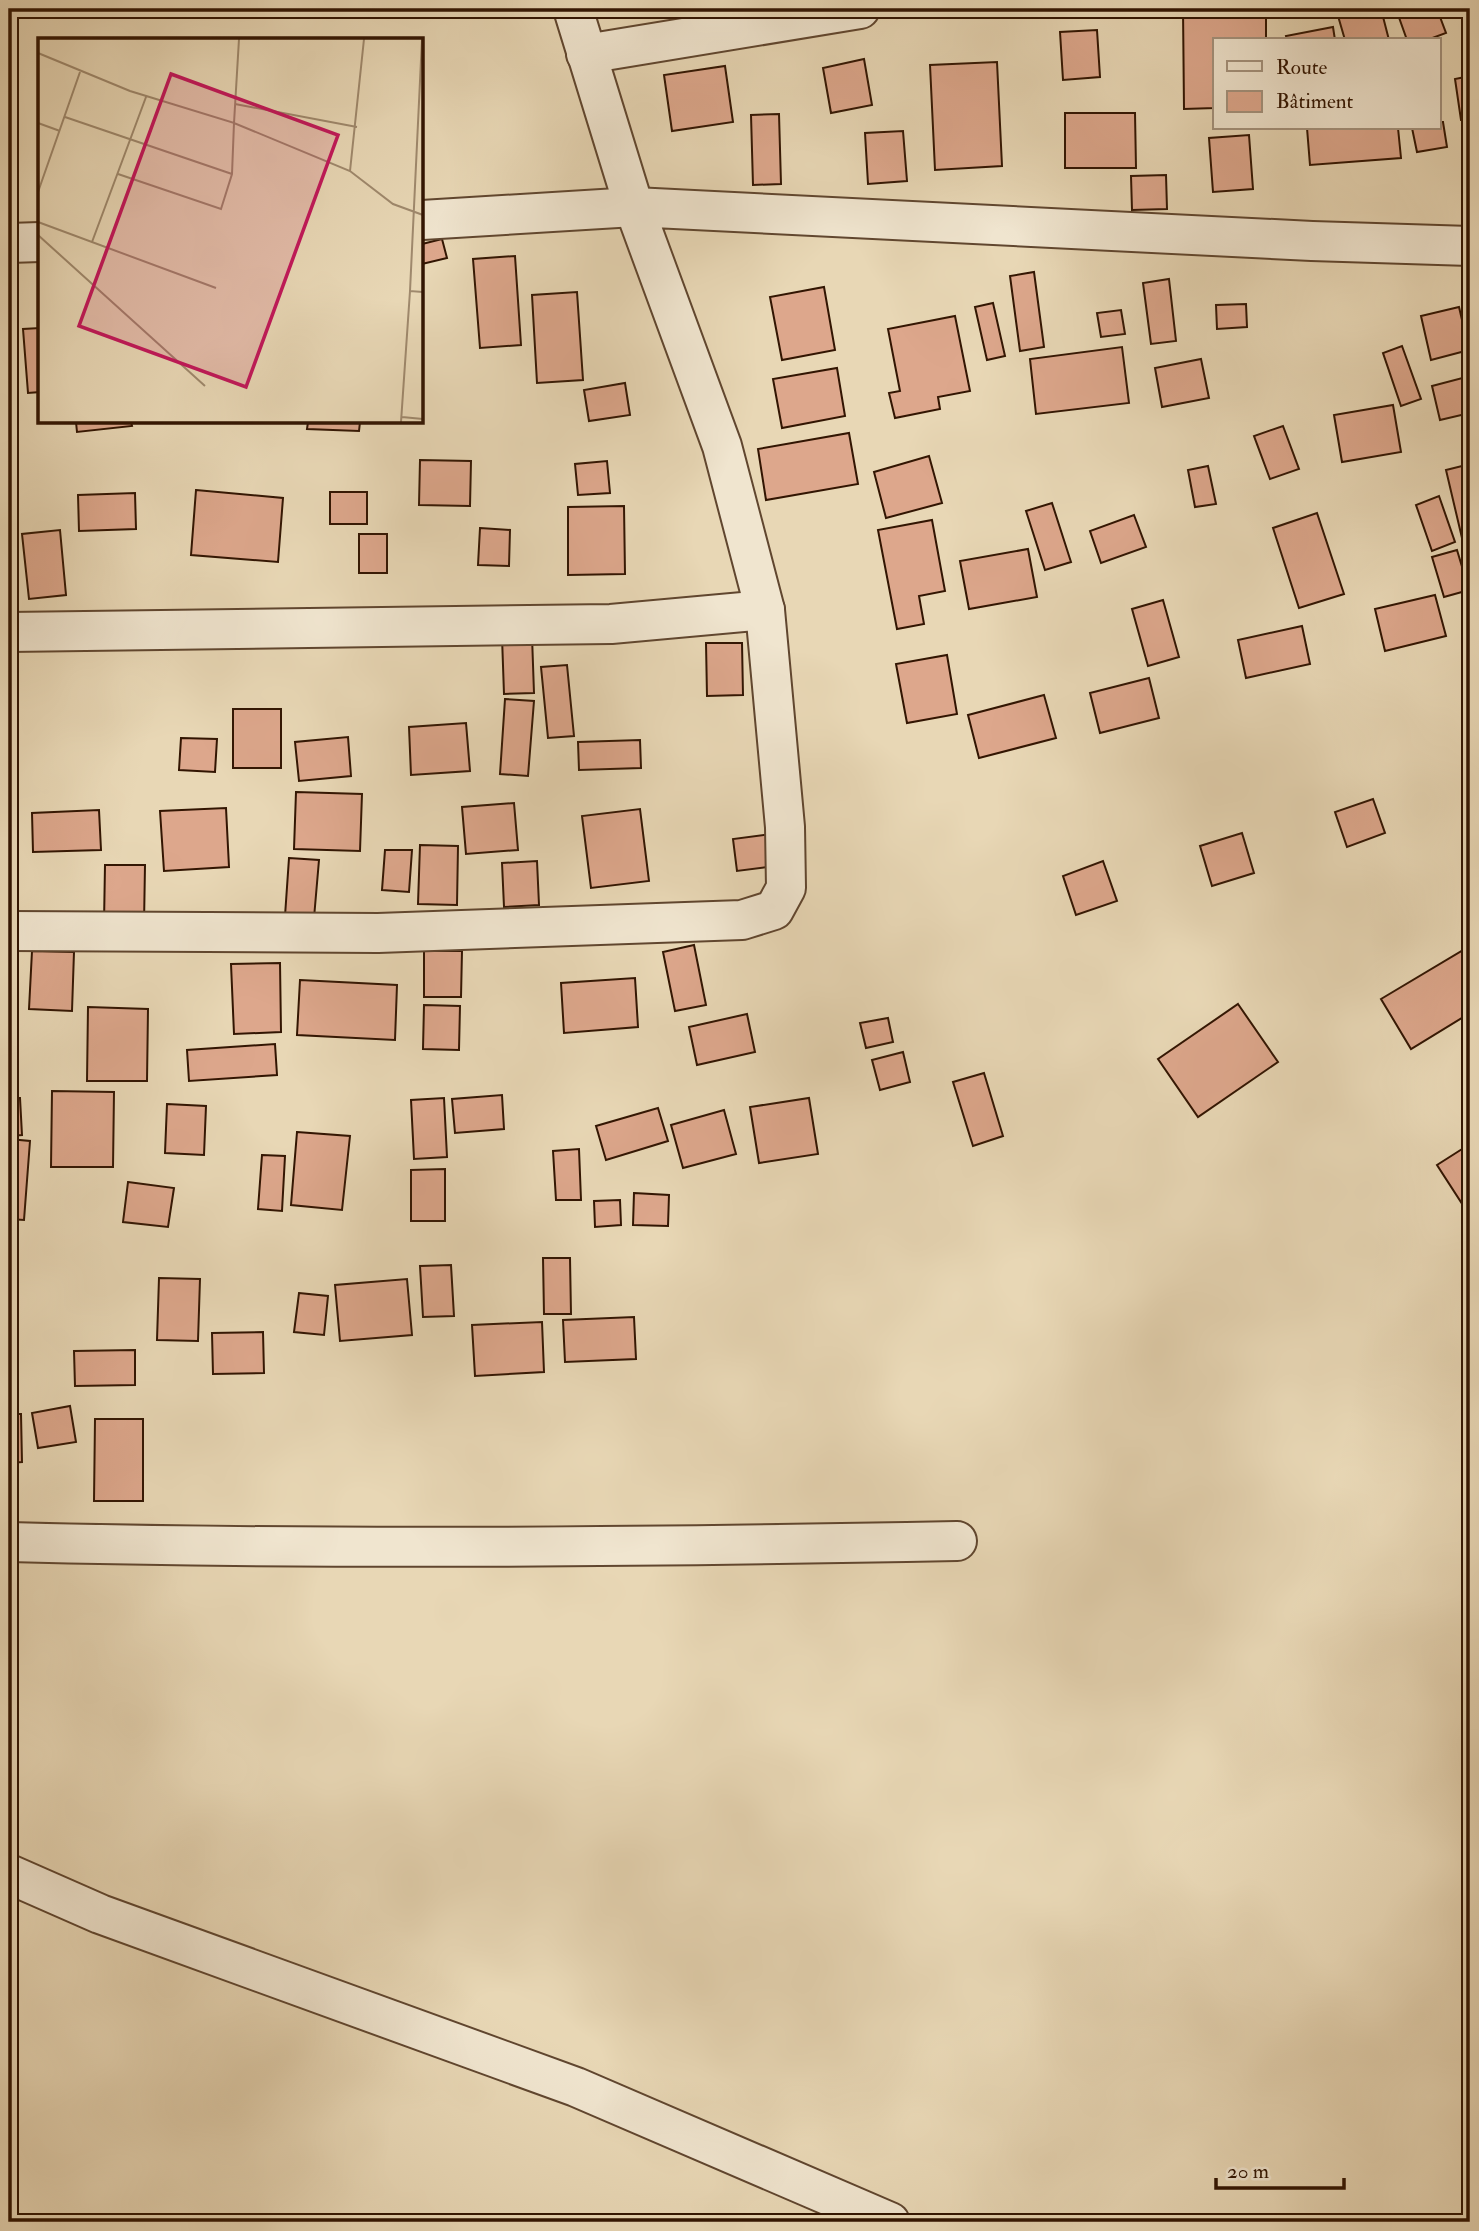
<svg xmlns="http://www.w3.org/2000/svg" width="1479" height="2231" font-family="'IM FELL Double Pica',serif">
	<style>
		.building { fill: #dda78c; stroke: #321502; stroke-width: 2 }
		.lines { fill: none; stroke-linecap: round; stroke-linejoin: round }
		.minor-casing { stroke: #60462f; stroke-width: 42 }
		.minor { stroke: #f0e5cf; stroke-width: 38 }
		.inset-road { fill: none; stroke: #9f896d; stroke-width: 2 }
		.view { fill: #c2185b; fill-opacity: 0.15; stroke: #c2185b; stroke-width: 3.5 }
		.inset-edge { fill: none; stroke: #321502; stroke-width: 3.5 }
	</style>
	<rect width="100%" height="100%" fill="#e8d7b5"/>
	<filter id="stains"><feTurbulence type="fractalNoise" baseFrequency=".00286" numOctaves="4"/><feColorMatrix values="0 0 0 0 .2 0 0 0 0 .09 0 0 0 0 .02 0 0 0 .5 -.17"/></filter>
	<radialGradient id="worn" r=".72"><stop offset=".6" stop-color="#630" stop-opacity="0"/><stop offset="1" stop-color="#630" stop-opacity=".3"/></radialGradient>
	<!-- building -->
	<g class="building">
		<path d="M1183 9H1266V40H1215V108L1184 109Z"/>
		<path d="M1336 9H1381L1389 40H1345Z"/>
		<path d="M1396 9H1437L1446 33 1427 40H1407Z"/>
		<path d="M1333 27 1335 40H1287L1286 36Z"/>
		<path d="M1097 30 1100 77 1063 80 1060 32Z"/>
		<path d="M864 59 872 105 831 113 823 68Z"/>
		<path d="M997 62 1002 166 935 170 930 65Z"/>
		<path d="M725 66 733 122 672 131 664 75Z"/>
		<path d="M1470 76V119L1461 120 1455 79Z"/>
		<path d="M1065 113H1135L1136 168H1065Z"/>
		<path d="M779 114 781 184 753 185 751 115Z"/>
		<path d="M1439 122H1443L1447 147 1417 152 1412 128H1439Z"/>
		<path d="M1307 128H1398L1401 158 1310 165Z"/>
		<path d="M903 131 907 181 868 184 865 133Z"/>
		<path d="M1249 135 1253 189 1213 192 1209 138Z"/>
		<path d="M1166 175 1167 209 1132 210 1131 176Z"/>
		<path d="M442 239 447 258 422 264V244Z"/>
		<path d="M515 256 521 345 480 348 473 259Z"/>
		<path d="M1034 272 1044 347 1020 351 1010 276Z"/>
		<path d="M1169 279 1176 341 1151 344 1143 283Z"/>
		<path d="M824 287 835 350 782 360 770 297Z"/>
		<path d="M577 292 583 380 537 383 532 295Z"/>
		<path d="M993 303 1005 356 987 360 975 307Z"/>
		<path d="M1246 304 1247 327 1217 329 1216 305Z"/>
		<path d="M1459 307 1469 350 1431 360 1421 316Z"/>
		<path d="M1121 310 1125 334 1101 337 1097 313Z"/>
		<path d="M955 316 970 391 938 397 940 409 895 418 889 393 900 391 888 329Z"/>
		<path d="M40 328V392L28 393 23 329Z"/>
		<path d="M1402 346 1421 399 1401 406 1383 353Z"/>
		<path d="M1122 347 1129 403 1036 414 1030 359Z"/>
		<path d="M1201 359 1209 398 1162 407 1155 368Z"/>
		<path d="M837 368 845 416 782 428 773 379Z"/>
		<path d="M1470 376V413L1440 420 1432 386Z"/>
		<path d="M625 383 630 415 589 421 584 390Z"/>
		<path d="M1393 405 1401 452 1342 462 1334 415Z"/>
		<path d="M76 422H131L132 426 77 432Z"/>
		<path d="M308 422H360L359 431 307 429Z"/>
		<path d="M1283 426 1299 469 1270 479 1254 436Z"/>
		<path d="M849 433 858 484 766 500 758 449Z"/>
		<path d="M929 456 942 503 886 518 874 472Z"/>
		<path d="M420 460 471 461 470 506 419 505Z"/>
		<path d="M607 461 610 493 578 495 575 464Z"/>
		<path d="M1470 464V554L1466 555 1446 470Z"/>
		<path d="M1208 466 1216 504 1195 507 1188 470Z"/>
		<path d="M196 490 283 498 278 562 191 555Z"/>
		<rect x="330" y="492" width="37" height="32"/>
		<path d="M135 493 136 529 79 531 78 495Z"/>
		<path d="M1439 496 1455 542 1432 551 1416 505Z"/>
		<path d="M1052 503 1071 562 1045 570 1026 511Z"/>
		<path d="M624 506 625 574 568 575V507Z"/>
		<path d="M1317 513 1344 594 1299 608 1273 528Z"/>
		<path d="M1134 515 1146 547 1101 563 1090 531Z"/>
		<path d="M932 520 945 591 919 596 924 624 897 629 878 530Z"/>
		<path d="M480 528 510 530 509 566 478 565Z"/>
		<path d="M60 530 66 595 29 599 22 534Z"/>
		<rect x="359" y="534" width="28" height="39"/>
		<path d="M1028 549 1037 597 969 609 960 561Z"/>
		<path d="M1457 550 1469 590 1444 597 1432 557Z"/>
		<path d="M1435 595 1446 636 1385 651 1375 609Z"/>
		<path d="M1163 600 1179 657 1148 666 1132 609Z"/>
		<path d="M1302 626 1310 664 1246 678 1238 640Z"/>
		<path d="M532 636 534 693 504 694 502 637Z"/>
		<path d="M706 643H742L743 695 707 696Z"/>
		<path d="M947 655 957 714 907 723 896 664Z"/>
		<path d="M567 665 574 736 548 738 541 667Z"/>
		<path d="M1149 678 1159 718 1100 733 1090 693Z"/>
		<path d="M1044 695 1056 738 979 758 968 715Z"/>
		<path d="M505 699 534 701 528 776 500 774Z"/>
		<rect x="233" y="709" width="48" height="59"/>
		<path d="M466 723 470 771 411 775 409 727Z"/>
		<path d="M348 737 351 776 299 781 295 742Z"/>
		<path d="M181 738 217 739 215 772 179 770Z"/>
		<path d="M640 740 641 768 579 770 578 742Z"/>
		<path d="M296 792 362 794 360 851 294 849Z"/>
		<path d="M1373 799 1385 833 1347 847 1335 812Z"/>
		<path d="M514 803 518 850 466 854 462 807Z"/>
		<path d="M226 808 229 867 164 871 160 811Z"/>
		<path d="M640 809 649 881 591 888 582 816Z"/>
		<path d="M99 810 101 850 33 852 32 813Z"/>
		<path d="M1242 833 1254 873 1212 886 1200 846Z"/>
		<path d="M771 834 775 866 737 871 733 839Z"/>
		<path d="M420 845 458 846 457 905 418 904Z"/>
		<path d="M385 850H412L409 892 382 890Z"/>
		<path d="M289 858 319 860 314 918 285 916Z"/>
		<path d="M537 861 539 905 504 907 502 863Z"/>
		<path d="M1103 861 1117 901 1076 915 1063 876Z"/>
		<path d="M105 865H145L144 924 104 923Z"/>
		<path d="M694 945 706 1005 675 1011 663 952Z"/>
		<path d="M1465 949 1470 959V1013L1411 1049 1381 999Z"/>
		<path d="M32 951 74 952 72 1011 29 1009Z"/>
		<path d="M424 951H462L461 997H424Z"/>
		<path d="M280 963 281 1032 234 1034 231 964Z"/>
		<path d="M9 968 17 969 15 1021 9 1020Z"/>
		<path d="M635 978 638 1027 564 1033 561 983Z"/>
		<path d="M300 980 397 985 395 1040 297 1035Z"/>
		<path d="M1238 1004 1278 1062 1198 1117 1158 1059Z"/>
		<path d="M424 1005 460 1006 459 1050 423 1049Z"/>
		<path d="M88 1007 148 1009 147 1081H87Z"/>
		<path d="M747 1014 755 1052 697 1065 689 1027Z"/>
		<path d="M888 1018 893 1042 866 1048 860 1023Z"/>
		<path d="M275 1044 277 1075 189 1081 187 1050Z"/>
		<path d="M903 1052 910 1082 880 1090 872 1060Z"/>
		<path d="M984 1073 1003 1136 973 1146 953 1082Z"/>
		<path d="M52 1091 114 1092 113 1167H51Z"/>
		<path d="M502 1095 504 1129 455 1133 452 1099Z"/>
		<path d="M9 1098H20L22 1135 9 1136Z"/>
		<path d="M444 1098 447 1157 414 1159 411 1100Z"/>
		<path d="M809 1098 818 1154 759 1163 750 1107Z"/>
		<path d="M167 1104 206 1106 204 1155 165 1153Z"/>
		<path d="M658 1108 668 1141 606 1160 596 1126Z"/>
		<path d="M724 1110 736 1154 683 1168 671 1125Z"/>
		<path d="M297 1132 350 1136 342 1210 291 1205Z"/>
		<path d="M9 1139 30 1141 24 1220 9 1219Z"/>
		<path d="M1470 1144V1216L1437 1165Z"/>
		<path d="M579 1149 581 1200H556L553 1151Z"/>
		<path d="M262 1155 285 1156 282 1211 258 1209Z"/>
		<path d="M445 1169V1221H411V1170Z"/>
		<path d="M128 1182 174 1188 168 1227 123 1222Z"/>
		<path d="M634 1193 669 1195 668 1226 633 1225Z"/>
		<path d="M620 1200 621 1225 595 1227 594 1201Z"/>
		<path d="M543 1258H570L571 1314H544Z"/>
		<path d="M451 1265 454 1316 423 1317 420 1266Z"/>
		<path d="M9 1270 18 1271 15 1332 9 1331Z"/>
		<path d="M159 1278 200 1279 198 1341 157 1340Z"/>
		<path d="M407 1279 412 1335 340 1341 335 1285Z"/>
		<path d="M299 1293 328 1296 324 1335 294 1332Z"/>
		<path d="M634 1317 636 1359 565 1362 563 1320Z"/>
		<path d="M542 1322 544 1372 475 1376 472 1325Z"/>
		<path d="M263 1332 264 1373 213 1374 212 1333Z"/>
		<path d="M135 1350V1385L75 1386 74 1351Z"/>
		<path d="M70 1406 76 1442 38 1448 32 1413Z"/>
		<path d="M9 1414H21L22 1462 9 1463Z"/>
		<path d="M95 1419H143V1501H94Z"/>
	</g>
	<g class="lines">
		<defs>
			<g id="minor">
				<path d="M586 54 860 9"/>
				<path d="M422 220 634 207 573 9"/>
				<path d="M9 243 40 242"/>
				<path d="M9 632 611 624 765 610"/>
				<path d="M9 931 378 933 742 920 774 910 786 888 785 827 765 610 722 446 634 207 1312 241 1470 246"/>
				<path d="M9 1542C325 1550 641 1547 957 1541"/>
				<path d="M9 1874 100 1914 576 2087 890 2222"/>
			</g>
		</defs>
		<!-- minor casing -->
		<use href="#minor" class="minor-casing"/>
		<!-- minor -->
		<use href="#minor" class="minor"/>
	</g>
	<!-- overview -->
	<g transform="translate(38 38)">
		<rect width="385" height="385" fill="#e8d7b5"/>
		<path class="inset-road" d="M0 15 92 53 196 85 201 1M197 66 319 89M27 79 194 136M0 85 22 93M312 133 326 1M80 136 183 171 194 136 196 85 312 133 355 166 385 177M0 154 42 34M0 184 178 250M0 197 167 348M54 204 108 59M372 253 384 1M364 379 385 381M363 384 372 253 385 254"/>
		<path class="view" d="M133 36 300 97 208 349 41 288Z"/>
		<rect width="385" height="385" class="inset-edge"/>
	</g>
	<!-- margin -->
	<rect width="1479" height="2231" fill="none" stroke="#e8d7b5" stroke-width="35"/>
	<rect x="10" y="10" width="1458" height="2210" fill="none" stroke="#321502" stroke-width="3.5"/>
	<rect x="18" y="18" width="1444" height="2196" fill="none" stroke="#321502" stroke-width="2"/>
	<!-- legend -->
	<rect x="1213" y="38" width="228" height="91" fill="#f0e5cf" stroke="#a4927d" stroke-width="2"/>
	<rect x="1227" y="61" width="35" height="10" fill="#f0e5cf" stroke="#a4927d" stroke-width="2"/>
	<text x="1276" y="74" font-size="21" fill="#321502">Route</text>
	<rect x="1227" y="91" width="35" height="21" fill="#dda78c" stroke="#a4927d" stroke-width="2"/>
	<text x="1276" y="108" font-size="21" fill="#321502">Bâtiment</text>
	<!-- scale -->
	<path d="M1216 2178v10h128v-10" fill="none" stroke="#321502" stroke-width="3.5"/>
	<text x="1227" y="2178" font-size="21" fill="#321502" stroke="#f0e5cf" stroke-width="5" paint-order="stroke">20 m</text>
	<rect width="100%" height="100%" filter="url(#stains)"/>
	<rect width="100%" height="100%" fill="url(#worn)"/>
</svg>
